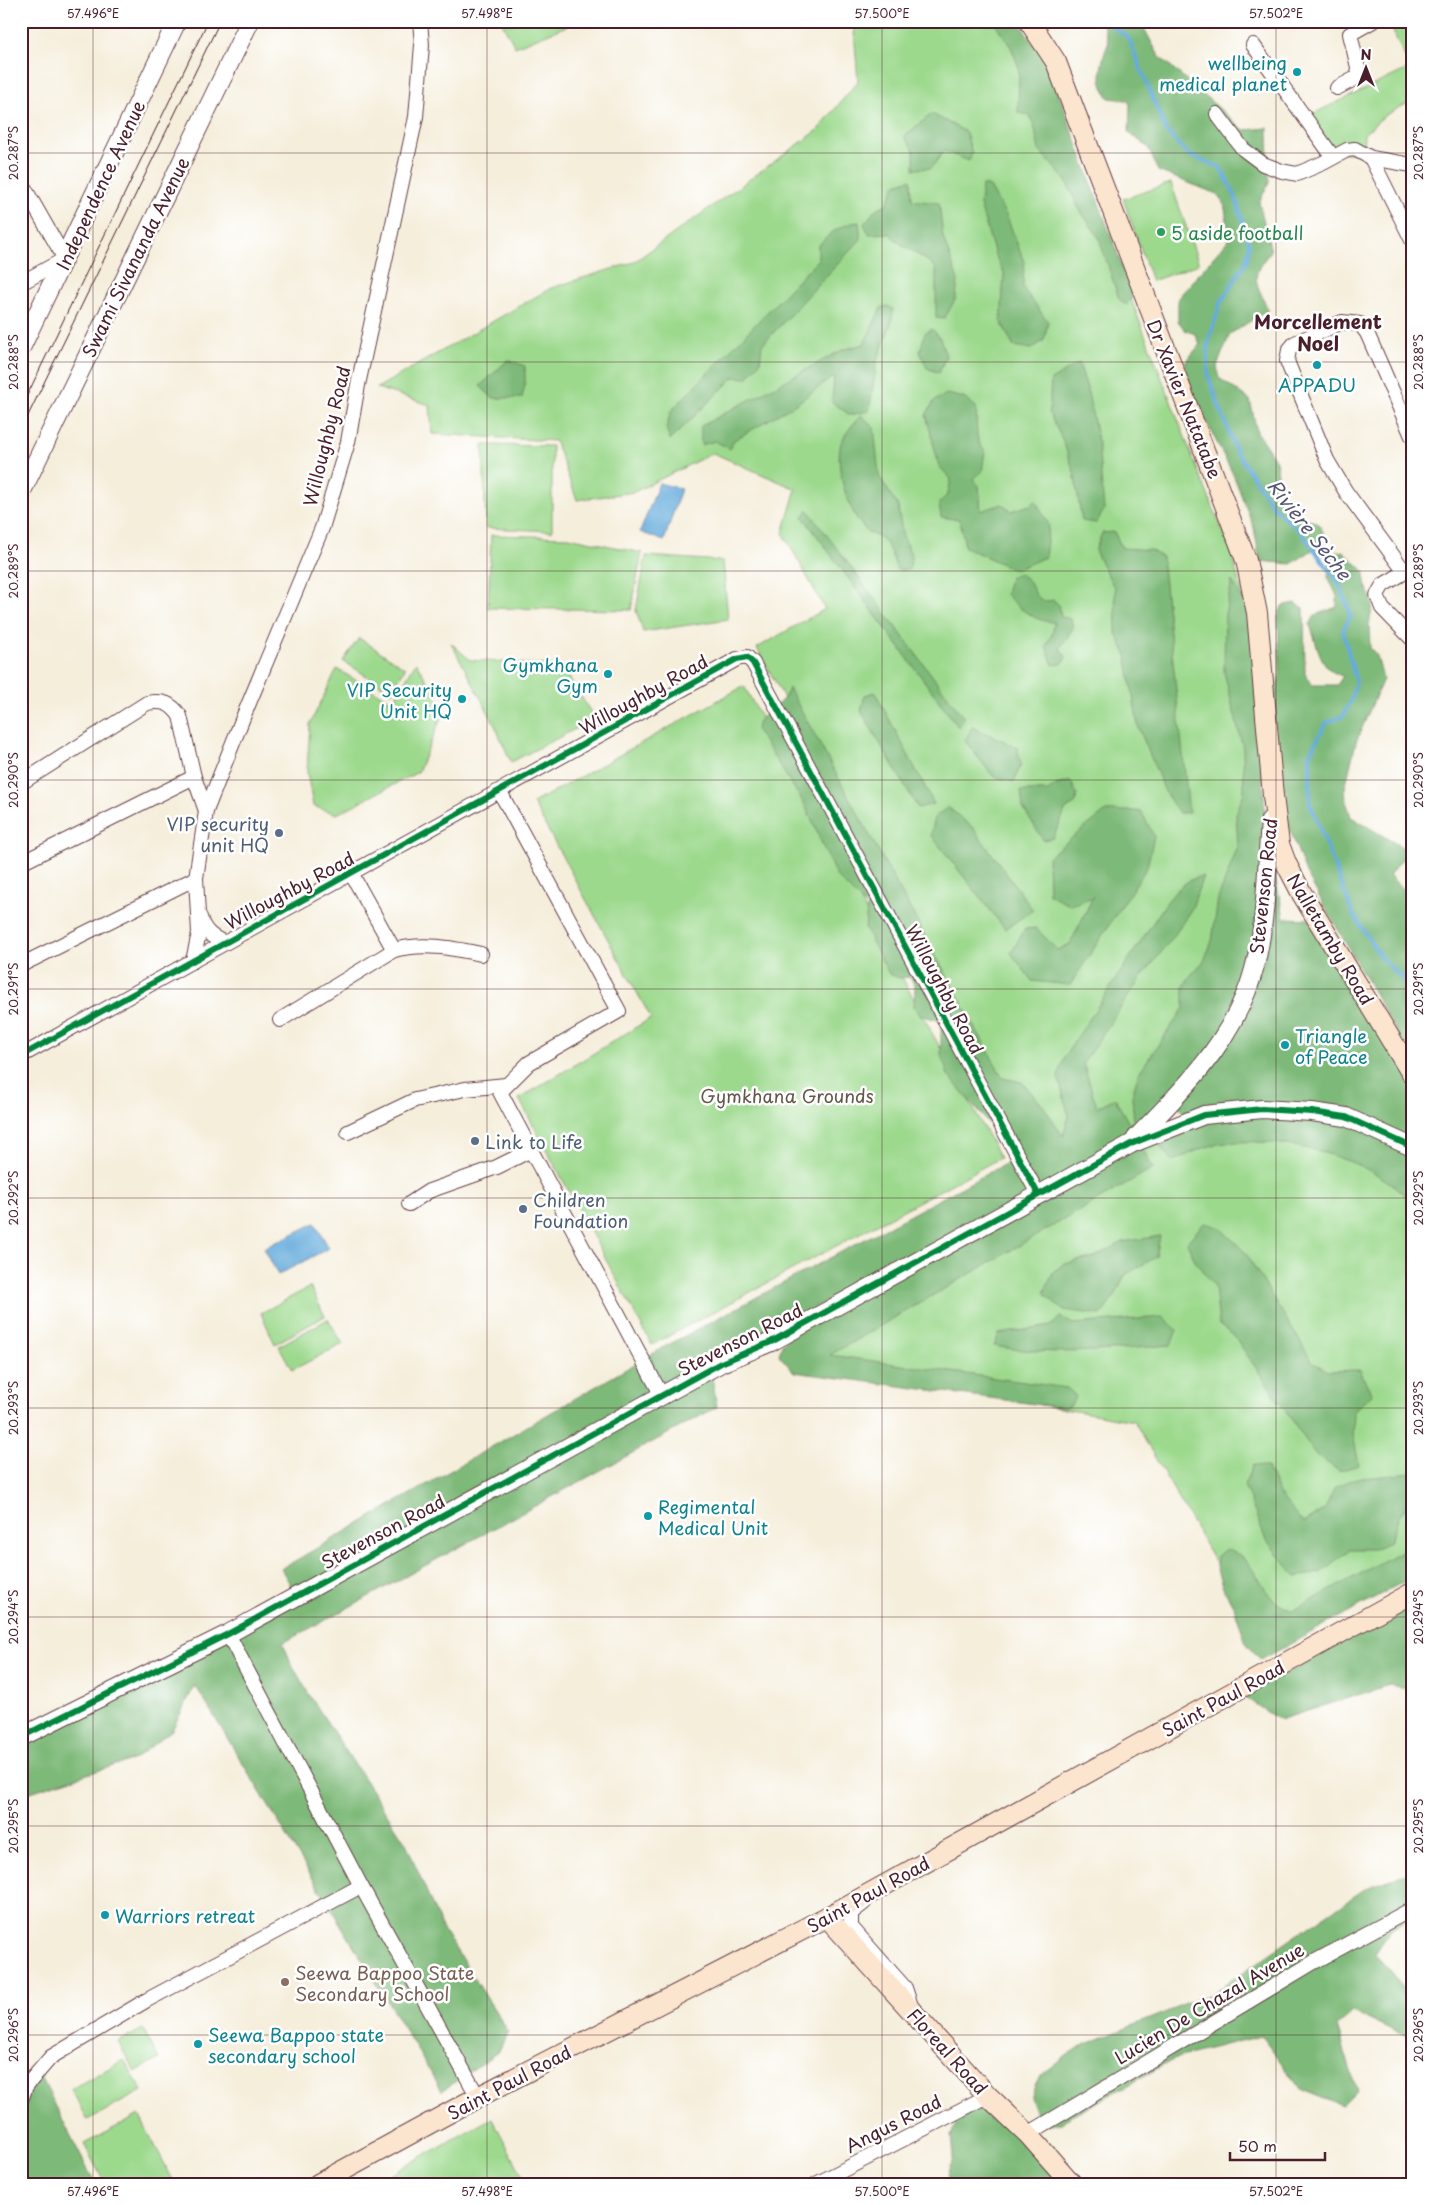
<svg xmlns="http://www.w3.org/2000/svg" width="1433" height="2205" font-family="'Playpen Sans',sans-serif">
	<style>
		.green { fill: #9cd98d; stroke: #737c5c }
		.forest { fill: #7db978; stroke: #646c52 }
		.water { fill: #66acdc; stroke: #586684 }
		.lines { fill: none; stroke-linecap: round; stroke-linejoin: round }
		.stream { stroke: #66acdc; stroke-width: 4 }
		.minor-casing { stroke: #643e45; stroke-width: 16 }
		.tertiary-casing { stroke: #643e45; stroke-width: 20 }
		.secondary-casing { stroke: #643e45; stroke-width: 22 }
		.minor { stroke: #fff; stroke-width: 14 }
		.tertiary { stroke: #fff; stroke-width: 18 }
		.secondary { stroke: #fce5cf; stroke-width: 20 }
		.tram { stroke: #4a1f2b; stroke-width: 1 }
		.cycleway-casing { stroke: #fff; stroke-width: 9 }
		.cycleway { stroke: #00873e; stroke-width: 6 }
		.ticks { fill: none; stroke: #4a1f2b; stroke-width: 1; stroke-opacity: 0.45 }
		.culture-dot { fill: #0f9aa8; stroke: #fff; stroke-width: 2 }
		.leisure-dot { fill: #2e9e5b; stroke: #fff; stroke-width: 2 }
		.service-dot { fill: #5c6f8a; stroke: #fff; stroke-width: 2 }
		.education-dot { fill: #8d6e63; stroke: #fff; stroke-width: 2 }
		.labels { text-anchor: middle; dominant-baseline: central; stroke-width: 5; stroke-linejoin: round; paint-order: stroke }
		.culture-label { font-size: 18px; fill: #0d838f; stroke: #fff; text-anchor: start }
		.street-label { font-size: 18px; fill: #4a1f2b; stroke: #fff }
		.leisure-label { font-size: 18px; fill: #27864d; stroke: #fff; text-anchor: start }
		.service-label { font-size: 18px; fill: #4e5e75; stroke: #fff; text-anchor: start }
		.park-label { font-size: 18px; fill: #635748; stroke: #fff }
		.education-label { font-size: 18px; fill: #785e54; stroke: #fff; text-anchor: start }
		.neighbourhood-label { font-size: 19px; font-weight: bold; fill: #4a1f2b; stroke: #fff }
		.water-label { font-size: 19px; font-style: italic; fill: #555772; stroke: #fff }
		.neatline { fill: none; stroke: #4a1f2b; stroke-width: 2 }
		.ticks-label { font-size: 12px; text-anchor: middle; fill: #4a1f2b }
	</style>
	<rect width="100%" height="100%" fill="#fff"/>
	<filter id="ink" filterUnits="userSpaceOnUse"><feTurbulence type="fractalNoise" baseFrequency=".02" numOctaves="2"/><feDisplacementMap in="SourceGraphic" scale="10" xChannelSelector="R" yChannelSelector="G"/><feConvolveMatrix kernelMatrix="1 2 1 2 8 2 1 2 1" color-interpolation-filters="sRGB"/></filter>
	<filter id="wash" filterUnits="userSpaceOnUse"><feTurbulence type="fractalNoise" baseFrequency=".0096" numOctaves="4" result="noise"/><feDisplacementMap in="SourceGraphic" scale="20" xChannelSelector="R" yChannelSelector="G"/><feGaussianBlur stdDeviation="1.12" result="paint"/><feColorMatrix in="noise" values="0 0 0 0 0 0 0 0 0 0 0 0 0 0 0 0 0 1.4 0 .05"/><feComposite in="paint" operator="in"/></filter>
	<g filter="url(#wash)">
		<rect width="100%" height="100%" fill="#f5eedb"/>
		<!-- green -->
		<g class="green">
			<path d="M501 21H579L515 47Z"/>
			<path d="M863 21H1010L1040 65 1196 466 1229 546 1245 604 1255 855 1145 1109 1162 1140 1206 1127 1412 1157V1565L1264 1647 1134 1421 802 1364 1044 1180 757 648 825 609 783 533 796 489 713 453 634 492 577 500 555 441 432 434 430 405 377 388 551 288 634 262 817 131 858 81 854 30Z"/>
			<path d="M1388 21H1412V101L1384 116 1364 134 1363 154 1334 152 1310 115 1410 68Z"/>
			<path d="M1171 183 1199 264 1152 281 1123 199Z"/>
			<path d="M483 445 552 446V531L486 528Z"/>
			<path d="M491 535 569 537 642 553 631 610 488 608Z"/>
			<path d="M646 556 723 561 728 619 643 632 636 610Z"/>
			<path d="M359 638 405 668 392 692 343 661Z"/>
			<path d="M451 643 470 660 562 666 595 719 511 762 493 721Z"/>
			<path d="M416 662 444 711 418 772 337 814 313 806 307 772 310 724 337 669 393 702Z"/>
			<path d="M744 686 1000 1158 652 1345 519 1099 651 1018 533 803Z"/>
			<path d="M310 1287 325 1316 275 1344 261 1313Z"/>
			<path d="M328 1319 343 1344 292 1370 279 1346Z"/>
			<path d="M143 2029 159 2059 135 2072 118 2042Z"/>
			<path d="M124 2060 142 2091 88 2120 71 2089Z"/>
			<path d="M139 2115 174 2182 105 2184 84 2144Z"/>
			<path d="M492 2118 527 2184H377L376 2182Z"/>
		</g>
		<!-- forest -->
		<g class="forest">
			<path d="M993 21H1018L1048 65 1133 296 1126 305 1119 299 1099 238 1078 207 1066 181 1039 150 1034 125 1029 115 1018 113 1019 68 1011 47Z"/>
			<path d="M1102 21H1140L1159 56 1244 130 1268 128 1269 183 1259 202 1271 251C1248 278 1256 280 1268 310L1230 334 1217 366 1219 378 1250 400 1257 432 1276 461 1281 496 1298 514 1319 524 1324 534 1320 545 1291 564 1260 561 1254 528 1233 474 1187 384 1185 363 1200 344 1195 334 1185 330 1178 321V298L1230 238 1224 203 1217 194 1158 171 1148 147 1129 133 1130 104 1126 100 1109 98C1096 80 1101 63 1108 44L1109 45Z"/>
			<path d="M932 114 966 132 972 153 969 161 944 151 931 168 914 169V151L904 136Z"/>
			<path d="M911 179 912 200 939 203 943 237 958 280 956 298 944 319 936 318V269C922 253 902 249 889 233L869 234 864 224 876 209 887 204 896 184Z"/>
			<path d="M982 185 990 187 1007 217 1024 262 1023 288 1048 322 1044 340 1032 349 1013 346 1001 321 1004 273 995 255 980 205Z"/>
			<path d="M859 222 861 239 762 345 760 362 747 378 734 377 670 440 666 428 671 411 818 260V246C830 233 840 224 859 222Z"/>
			<path d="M887 306 893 309 892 321 877 361 869 411 850 415 832 402 834 376 796 404 734 440 730 449 715 441 701 445V426L842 350 864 344 881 308Z"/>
			<path d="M932 329 940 338 946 356 939 373 927 368 920 352 925 333Z"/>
			<path d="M508 360 525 366V384L522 398H493L480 386Z"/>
			<path d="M1079 363 1087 388 1098 442 1104 510 1096 523 1082 521 1074 472 1063 441 1049 413 1051 380Z"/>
			<path d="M947 394 964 398 976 407C978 423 973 440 985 451L982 472 973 479 979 486 981 511 1002 504 1011 511 1030 505 1035 500 1049 525 1045 557 1015 570 965 547 960 520 941 517 939 503 948 494 951 479 939 466 926 415 934 401Z"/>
			<path d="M861 415 874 427 879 476 898 506 902 533 912 557 909 570H897C893 560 890 546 882 539 878 536 872 535 868 532 849 516 834 468 841 443 845 433 854 423 861 415Z"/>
			<path d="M808 510 964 718 959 728 803 517Z"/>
			<path d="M1114 532 1122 548 1150 550 1162 557 1189 813H1179L1166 794 1138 726 1126 654 1116 633 1115 589 1095 551 1102 533Z"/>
			<path d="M1343 551 1365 572V583L1373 604 1369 625 1370 648 1377 656 1383 679 1356 742 1345 788 1346 801 1351 817 1402 847 1403 858 1389 875 1405 892 1412 905V1060L1306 873 1282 808 1273 707 1280 674 1278 617 1282 606 1294 603 1304 608 1305 674 1312 685H1337L1343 676C1320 671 1318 646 1310 625L1315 615 1337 607V596L1328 577 1331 554Z"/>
			<path d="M1019 573C1022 576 1027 578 1029 581 1035 592 1037 604 1053 600L1059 605 1061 617 1071 619 1073 628 1060 648 1066 657 1062 664 1053 665 1046 646 1053 632 1054 622C1035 622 1018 608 1006 594L1010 578Z"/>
			<path d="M1232 581 1251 614 1267 838 1284 918 1309 919 1412 1080V1203C1375 1157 1275 1134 1219 1144 1203 1146 1187 1156 1172 1161L1159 1145 1165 1135 1187 1117 1175 1101 1134 1123 1132 1096 1138 1074 1184 1008V987L1189 977 1204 961 1212 941 1218 899 1238 846 1236 814 1244 793 1243 749 1224 672 1225 614Z"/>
			<path d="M789 688 1003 1078 1022 1082 1044 1107 1063 1136 1069 1116 1058 1077 1065 1056 1166 903C1177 890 1185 879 1203 876L1192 908 1174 936 1140 979 1083 1063 1097 1107 1115 1098 1153 1168 830 1355 1067 1388 1076 1396 1070 1406 1065 1408 794 1372 779 1355 782 1344 842 1293 710 1365 717 1407 283 1643 292 1665 310 1696 406 1843 442 1928 508 2031 499 2051 442 2091 195 1685 172 1730 135 1759 21 1795V1746L185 1664 298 1597 281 1569 664 1347 1007 1163 1014 1153 948 1075 941 1054V1021L920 1015 914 1007 915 986 910 977 899 978 889 974 865 928 867 907 836 876 805 805 756 729C761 708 783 709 789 688Z"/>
			<path d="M875 692 934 804 918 808 861 711 865 695Z"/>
			<path d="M972 727 1017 747 1021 764 1014 782 993 776 965 741Z"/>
			<path d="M1071 781 1077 795 1075 804 1066 809 1053 838 1043 840 1023 808 1021 791H1048L1056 785Z"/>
			<path d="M948 807 973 828 1033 910 1005 929 931 835 935 817Z"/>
			<path d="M1106 811H1141L1154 836 1147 867 1070 985 1032 981 1011 953 1025 929 1036 928 1057 950 1070 944 1093 897 1071 905 1049 894 1048 857Z"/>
			<path d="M1204 1223 1219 1227 1245 1252 1312 1361 1328 1371 1360 1370 1372 1395 1354 1410 1353 1434 1359 1465 1339 1471 1316 1455 1234 1336 1219 1325 1215 1286 1196 1263 1187 1242Z"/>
			<path d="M1160 1236 1156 1257 1125 1275 1115 1296 1101 1315 1063 1310 1044 1293 1053 1272 1064 1264 1095 1257 1123 1242Z"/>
			<path d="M1060 1317 1073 1324 1163 1317 1177 1330 1171 1345C1113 1350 1052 1357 994 1346L999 1334 1051 1326Z"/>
			<path d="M1253 1465 1267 1467 1279 1494 1303 1523 1325 1509 1335 1487 1353 1479 1412 1473V1499L1399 1516 1389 1542 1375 1549H1350L1320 1573 1296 1577 1265 1538 1244 1485Z"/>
			<path d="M1412 1545V1577L1261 1660 1246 1643 1235 1609 1223 1588 1216 1567 1217 1556 1227 1549C1252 1557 1256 1580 1272 1598 1277 1604 1286 1608 1293 1611Z"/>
			<path d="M1412 1605V1689L1389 1685 1279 1720 1243 1696Z"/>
			<path d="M1409 1873 1412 1875V1917L1390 1930 1375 1954 1412 1997V2039L1353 2012 1337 2026 1357 2091 1342 2106 1302 2090 1261 2036 1180 2056 1061 2122 1040 2126 1030 2097 1040 2076 1077 2048 1211 1994 1366 1888Z"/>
			<path d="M36 2067 95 2184H21V2080Z"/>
			<path d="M984 2101 1067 2184H946L953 2157 951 2136 962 2109Z"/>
		</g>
		<!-- water -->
		<g class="water">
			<path d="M659 483 681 489 664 541 640 532Z"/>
			<path d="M315 1223 329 1248 278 1275 264 1248Z"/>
		</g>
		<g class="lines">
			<!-- stream -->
			<path class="stream" d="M1104 21 1128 37 1166 131 1189 155 1220 167 1235 195 1249 245 1247 260 1220 304 1208 343V376L1236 451 1273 507 1302 533 1339 583 1351 615 1343 631 1356 682 1351 701 1343 716 1326 723 1310 753V803L1353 914 1382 959 1412 988"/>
		</g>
	</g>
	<g filter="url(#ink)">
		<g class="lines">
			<defs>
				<g id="minor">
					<path d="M1253 45 1333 157"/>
					<path d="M1337 88 1360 76 1350 34 1373 21"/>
					<path d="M1217 114 1243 149 1263 164 1282 171 1297 174 1323 163 1347 150 1355 149 1371 158 1412 165"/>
					<path d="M1371 158 1412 240"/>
					<path d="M21 182 65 259 21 283"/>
					<path d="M1412 568 1383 585 1377 595 1382 608 1412 639"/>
					<path d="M1405 572 1346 492 1327 460 1287 361 1289 350 1295 343 1342 322 1360 324 1367 333 1412 436"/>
					<path d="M21 783 147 703C163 700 171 703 180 716L194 777 206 811"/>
					<path d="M500 792 619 1011 529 1063 500 1092 662 1396"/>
					<path d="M21 863 194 777"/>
					<path d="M351 873 394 950"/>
					<path d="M200 917C203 930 212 938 224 942"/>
					<path d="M193 961 199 933 196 878 206 811 244 715 322 528 348 442 358 385 416 117 422 45 420 21"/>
					<path d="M21 965 196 878"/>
					<path d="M280 1020 394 950C424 942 452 948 481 954"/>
					<path d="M21 1056 737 659 747 657 753 663 1038 1194"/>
					<path d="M348 1132 415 1100 465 1089 506 1085"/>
					<path d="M409 1204 429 1191 497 1167 531 1150"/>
					<path d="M228 1634 361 1886 478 2097"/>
					<path d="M864 1903 851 1913V1927L905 1988 911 2006"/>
					<path d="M21 2100 26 2086 51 2057 147 2000 361 1886"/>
					<path d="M1028 2134 1314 1962 1412 1909"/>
					<path d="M816 2184 988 2096"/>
				</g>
				<g id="tertiary">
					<path d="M21 348 177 21"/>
					<path d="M21 493 250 21"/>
					<path d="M1136 1138C1180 1093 1222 1052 1246 993 1267 942 1266 874 1270 820"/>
					<path d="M21 1737 228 1634 721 1363 771 1342 1131 1144 1204 1115 1262 1109 1312 1112 1346 1117 1412 1147"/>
				</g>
				<g id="secondary">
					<path d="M1029 21 1056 62 1246 560 1257 613 1273 796 1279 844 1286 863 1302 894 1412 1074"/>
					<path d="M827 1917 988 2096 1028 2134 1072 2184"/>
					<path d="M318 2184 478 2097 827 1917 1412 1593"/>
				</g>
			</defs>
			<!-- minor casing -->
			<use href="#minor" class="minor-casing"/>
			<!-- tertiary casing -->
			<use href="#tertiary" class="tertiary-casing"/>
			<!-- secondary casing -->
			<use href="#secondary" class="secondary-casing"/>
			<!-- minor -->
			<use href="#minor" class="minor"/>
			<!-- tertiary -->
			<use href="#tertiary" class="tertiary"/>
			<!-- secondary -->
			<use href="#secondary" class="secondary"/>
			<!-- tram -->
			<g class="tram">
				<path d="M21 408 208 21"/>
				<path d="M21 430 220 21"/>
			</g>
			<defs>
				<g id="cycleway">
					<path d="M21 1056 737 659 747 657 753 663 1038 1194"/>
					<path d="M21 1737 228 1634 721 1363 771 1342 1131 1144 1204 1115 1262 1109 1312 1112 1346 1117 1412 1147"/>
				</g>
			</defs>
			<!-- cycleway casing -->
			<use href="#cycleway" class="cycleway-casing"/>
			<!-- cycleway -->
			<use href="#cycleway" class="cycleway"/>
		</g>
	</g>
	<!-- ticks -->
	<path class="ticks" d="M93 21V2184M487 21V2184M882 21V2184M1276 21V2184M21 153H1412M21 362H1412M21 571H1412M21 780H1412M21 989H1412M21 1198H1412M21 1408H1412M21 1617H1412M21 1826H1412M21 2035H1412"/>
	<!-- markers -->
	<g class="culture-dot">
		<circle cx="1297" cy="72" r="5"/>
		<circle cx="1317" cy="365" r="5"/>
		<circle cx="608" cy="674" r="5"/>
		<circle cx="462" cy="699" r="5"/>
		<circle cx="1285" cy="1045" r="5"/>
		<circle cx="648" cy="1516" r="5"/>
		<circle cx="105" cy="1915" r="5"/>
		<circle cx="198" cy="2044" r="5"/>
	</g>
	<circle class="leisure-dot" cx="1161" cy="232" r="5"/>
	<g class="service-dot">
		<circle cx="279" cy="833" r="5"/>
		<circle cx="475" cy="1141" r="5"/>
		<circle cx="523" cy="1209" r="5"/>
	</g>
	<circle class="education-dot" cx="285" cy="1982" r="5"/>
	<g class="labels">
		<!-- culture labels -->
		<g class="culture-label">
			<text x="1287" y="62" text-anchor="end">wellbeing<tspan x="1287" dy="21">medical planet</tspan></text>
			<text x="1317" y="384" text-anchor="middle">APPADU</text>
			<text x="598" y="664" text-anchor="end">Gymkhana<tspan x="598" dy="21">Gym</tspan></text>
			<text x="452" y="689" text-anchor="end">VIP Security<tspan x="452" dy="21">Unit HQ</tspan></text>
			<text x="1295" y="1035">Triangle<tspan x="1295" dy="21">of Peace</tspan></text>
			<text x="658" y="1506">Regimental<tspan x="658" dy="21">Medical Unit</tspan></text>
			<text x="115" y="1915">Warriors retreat</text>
			<text x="208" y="2034">Seewa Bappoo state<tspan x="208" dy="21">secondary school</tspan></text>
		</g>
		<!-- street labels -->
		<g class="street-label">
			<text transform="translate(100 185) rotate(-65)">Independence Avenue</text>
			<text transform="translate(135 257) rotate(-64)">Swami Sivananda Avenue</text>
			<text transform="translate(1185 399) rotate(68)">Dr Xavier Natatabe</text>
			<text transform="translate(326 436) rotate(-76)">Willoughby Road</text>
			<text transform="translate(643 694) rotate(-29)">Willoughby Road</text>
			<text transform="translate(1263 886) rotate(-84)">Stevenson Road</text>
			<text transform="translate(289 890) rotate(-28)">Willoughby Road</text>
			<text transform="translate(1331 939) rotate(59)">Nalletamby Road</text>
			<text transform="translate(945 989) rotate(62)">Willoughby Road</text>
			<text transform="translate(740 1339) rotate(-27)">Stevenson Road</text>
			<text transform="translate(383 1531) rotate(-28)">Stevenson Road</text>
			<text transform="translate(1223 1698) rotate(-29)">Saint Paul Road</text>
			<text transform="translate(868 1894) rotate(-29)">Saint Paul Road</text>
			<text transform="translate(1209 2003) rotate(-31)">Lucien De Chazal Avenue</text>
			<text transform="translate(948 2051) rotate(48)">Floreal Road</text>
			<text transform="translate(509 2082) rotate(-28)">Saint Paul Road</text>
			<text transform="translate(893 2123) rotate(-27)">Angus Road</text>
		</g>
		<!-- leisure labels -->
		<g class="leisure-label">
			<text x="1171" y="232">5 aside football</text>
		</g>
		<!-- service labels -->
		<g class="service-label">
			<text x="269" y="823" text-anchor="end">VIP security<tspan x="269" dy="21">unit HQ</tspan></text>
			<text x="485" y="1141">Link to Life</text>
			<text x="533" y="1199">Children<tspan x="533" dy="21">Foundation</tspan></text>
		</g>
		<!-- park labels -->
		<g class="park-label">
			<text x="787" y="1095">Gymkhana Grounds</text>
		</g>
		<!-- education labels -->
		<g class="education-label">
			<text x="295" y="1972">Seewa Bappoo State<tspan x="295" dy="21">Secondary School</tspan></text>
		</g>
		<!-- neighbourhood labels -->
		<g class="neighbourhood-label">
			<text x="1318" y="321">Morcellement<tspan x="1318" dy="22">Noel</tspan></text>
		</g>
		<!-- water labels -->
		<g class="water-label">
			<text transform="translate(1310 529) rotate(52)">Rivière Sèche</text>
		</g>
	</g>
	<!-- margin -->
	<rect width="1433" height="2205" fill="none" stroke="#fff" stroke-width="55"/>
	<!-- north arrow -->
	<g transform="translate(1366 68)" stroke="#ffffff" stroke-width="4" paint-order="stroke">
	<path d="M0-4L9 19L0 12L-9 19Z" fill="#4a1f2b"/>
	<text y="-8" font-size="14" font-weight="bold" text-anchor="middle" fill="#4a1f2b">N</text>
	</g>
	<!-- scale -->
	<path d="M1230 2152v8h95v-8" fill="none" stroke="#4a1f2b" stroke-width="2.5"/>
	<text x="1238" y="2152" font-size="15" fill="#4a1f2b" stroke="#ffffff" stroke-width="4" paint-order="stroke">50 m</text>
	<rect x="28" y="28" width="1378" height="2150" class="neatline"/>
	<g class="ticks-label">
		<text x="93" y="18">57.496°E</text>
		<text x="487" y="18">57.498°E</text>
		<text x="882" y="18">57.500°E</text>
		<text x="1276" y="18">57.502°E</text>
		<text transform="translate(14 153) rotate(-90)" y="4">20.287°S</text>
		<text transform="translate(1419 153) rotate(-90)" y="4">20.287°S</text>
		<text transform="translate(14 362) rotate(-90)" y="4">20.288°S</text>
		<text transform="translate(1419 362) rotate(-90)" y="4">20.288°S</text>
		<text transform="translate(14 571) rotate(-90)" y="4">20.289°S</text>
		<text transform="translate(1419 571) rotate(-90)" y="4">20.289°S</text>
		<text transform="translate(14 780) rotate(-90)" y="4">20.290°S</text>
		<text transform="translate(1419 780) rotate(-90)" y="4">20.290°S</text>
		<text transform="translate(14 989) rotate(-90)" y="4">20.291°S</text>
		<text transform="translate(1419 989) rotate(-90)" y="4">20.291°S</text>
		<text transform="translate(14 1198) rotate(-90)" y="4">20.292°S</text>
		<text transform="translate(1419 1198) rotate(-90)" y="4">20.292°S</text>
		<text transform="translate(14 1408) rotate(-90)" y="4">20.293°S</text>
		<text transform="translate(1419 1408) rotate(-90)" y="4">20.293°S</text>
		<text transform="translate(14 1617) rotate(-90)" y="4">20.294°S</text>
		<text transform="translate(1419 1617) rotate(-90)" y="4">20.294°S</text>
		<text transform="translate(14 1826) rotate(-90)" y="4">20.295°S</text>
		<text transform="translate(1419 1826) rotate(-90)" y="4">20.295°S</text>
		<text transform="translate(14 2035) rotate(-90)" y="4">20.296°S</text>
		<text transform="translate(1419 2035) rotate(-90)" y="4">20.296°S</text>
		<text x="93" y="2196">57.496°E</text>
		<text x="487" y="2196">57.498°E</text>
		<text x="882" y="2196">57.500°E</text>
		<text x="1276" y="2196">57.502°E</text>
	</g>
</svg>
